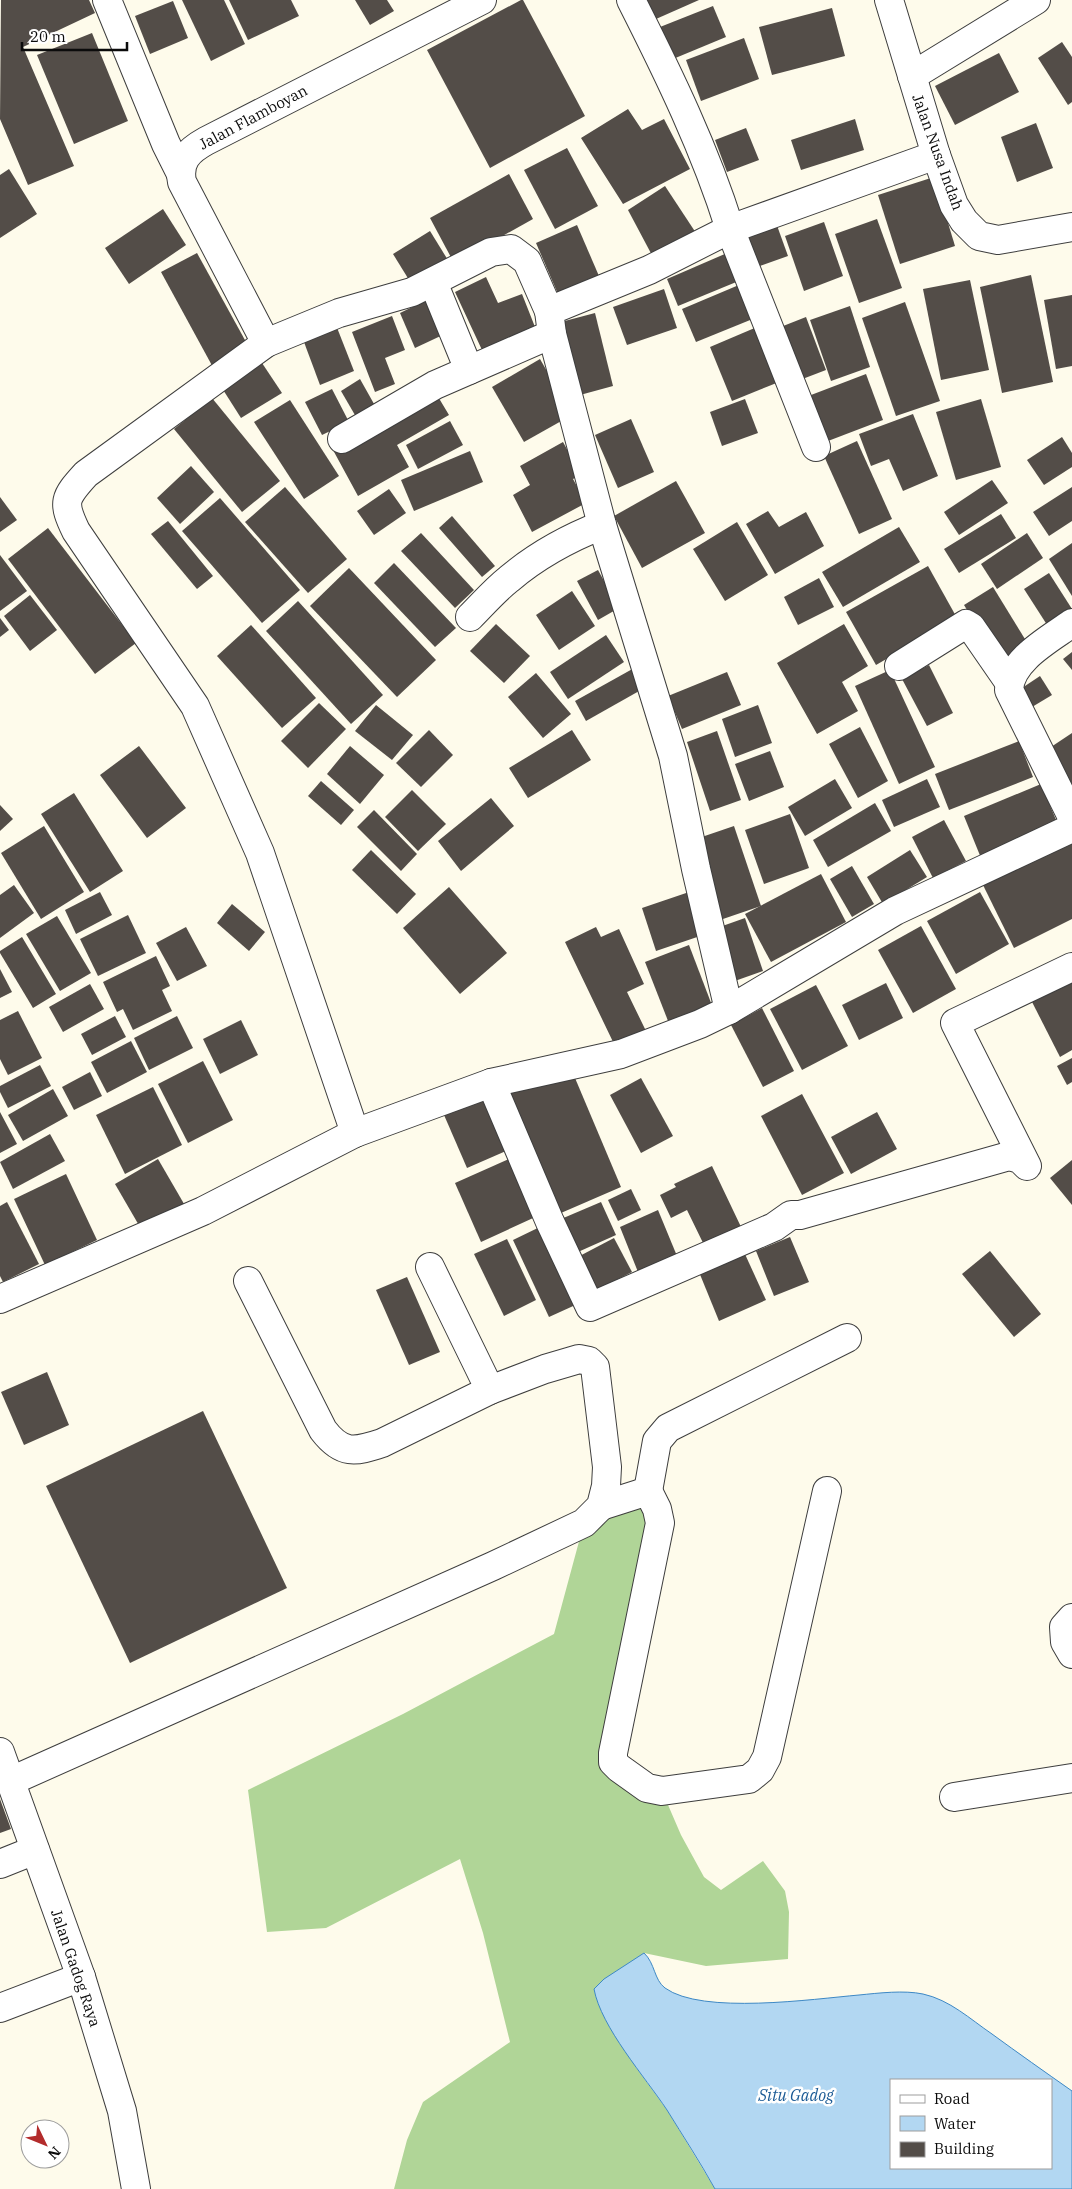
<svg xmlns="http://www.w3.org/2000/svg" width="1072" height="2189" font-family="'IBM Plex Serif',serif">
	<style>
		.forest { fill: #b0d597 }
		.water { fill: #b2d7f2; stroke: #3d88c5; fill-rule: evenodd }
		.building { fill: #534d48 }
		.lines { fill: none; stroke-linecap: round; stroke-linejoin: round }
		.minor-casing { stroke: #3e3e3e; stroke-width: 30 }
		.minor { stroke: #fff; stroke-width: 28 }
		.labels { text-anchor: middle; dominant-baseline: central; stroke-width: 5; stroke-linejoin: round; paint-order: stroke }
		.street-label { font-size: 15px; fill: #0b0b0b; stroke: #fff }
		.water-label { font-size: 16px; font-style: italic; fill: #1c5b95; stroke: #fff }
	</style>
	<rect width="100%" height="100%" fill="#fefbeb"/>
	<!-- forest -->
	<path class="forest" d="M648 1491 657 1509 613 1752 662 1791 681 1835 704 1877 721 1890 763 1861 785 1891 789 1912 788 1959 706 1966 644 1953 635 2066 667 2110 715 2189H394L407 2140 423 2102 510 2042 483 1933 460 1859 326 1928 267 1932 248 1790 403 1714 554 1634 584 1523Z"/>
	<!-- water -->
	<path class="water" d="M644 1953C655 1963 654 1980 665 1988 702 2015 813 1999 859 1995 879 1993 904 1990 923 1994 950 2000 970 2019 992 2034 1018 2053 1045 2072 1072 2091V2189H715C700 2162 683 2136 667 2110 645 2077 601 2027 594 1989L604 1979ZM891 2080H1051V2168H891Z"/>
	<!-- building -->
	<g class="building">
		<path d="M1 0H89L95 13 23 47 74 166 28 185 0 119Z"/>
		<path d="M182 0H224L245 44 211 61Z"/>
		<path d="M229 0H291L299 16 248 40Z"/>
		<path d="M355 0H387L394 11 370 25Z"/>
		<path d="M521 0H523L585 116 490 168 427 50Z"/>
		<path d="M647 0H699L656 19Z"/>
		<path d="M173 1 188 38 150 54 135 16Z"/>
		<path d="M713 6 726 37 673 59 660 27Z"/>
		<path d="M832 8 845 56 772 75 759 27Z"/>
		<path d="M92 33 128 121 74 144 37 55Z"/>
		<path d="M744 38 759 79 701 101 686 60Z"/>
		<path d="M1062 42 1072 57V102L1068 105 1038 58Z"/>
		<path d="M999 53 1019 92 955 125 935 86Z"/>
		<path d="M628 109 642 130 664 119 690 169 623 204 581 138Z"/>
		<path d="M855 119 864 150 801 170 791 140Z"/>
		<path d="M1036 123 1053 168 1017 182 1001 137Z"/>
		<path d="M746 128 759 160 727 172 715 140Z"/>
		<path d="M567 148 598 206 555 229 524 170Z"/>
		<path d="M9 169 37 214 0 238V175Z"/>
		<path d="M509 174 533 219 454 263 430 218Z"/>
		<path d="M934 177 955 246 900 264 878 195Z"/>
		<path d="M665 186 696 233 654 259 628 210Z"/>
		<path d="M163 209 186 245 129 284 105 248Z"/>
		<path d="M877 219 902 288 859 303 835 234Z"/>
		<path d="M775 220 788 256 757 267 744 231Z"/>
		<path d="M824 222 843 276 804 291 785 236Z"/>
		<path d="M577 225 602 283 561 301 536 243Z"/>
		<path d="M430 231 451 265 414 288 393 254Z"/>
		<path d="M734 250 746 278 678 306 667 279Z"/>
		<path d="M197 253 251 351 215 371 161 272Z"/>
		<path d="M1031 275 1053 382 1002 393 980 287Z"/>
		<path d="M486 277 498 303 522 294 535 327 482 350 455 292Z"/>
		<path d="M970 280 989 370 941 380 923 289Z"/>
		<path d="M746 282 760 316 696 342 682 309Z"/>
		<path d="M664 289 677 328 627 345 613 307Z"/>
		<path d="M1072 295V366L1056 369 1044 300Z"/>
		<path d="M431 298 447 333 415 348 400 313Z"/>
		<path d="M905 302 940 401 896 416 862 318Z"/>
		<path d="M850 306 870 367 831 381 810 320Z"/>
		<path d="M595 313 613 386 580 395 561 322Z"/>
		<path d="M392 316 405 350 385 358 395 384 375 392 352 332Z"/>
		<path d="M806 317 826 370 792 383 773 330Z"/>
		<path d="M334 320 354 371 320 385 301 334Z"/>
		<path d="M757 327 779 382 732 401 710 347Z"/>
		<path d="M540 359 572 415 524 442 492 387Z"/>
		<path d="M260 360 282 393 241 418 220 385Z"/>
		<path d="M866 374 883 420 828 441 811 395Z"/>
		<path d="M360 379 378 411 359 422 341 391Z"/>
		<path d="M332 389 349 422 322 435 305 402Z"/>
		<path d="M434 390 449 415 397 445 409 467 358 496 333 450Z"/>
		<path d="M212 398 280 481 242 512 174 429Z"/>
		<path d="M745 399 758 433 722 446 710 412Z"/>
		<path d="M981 399 1001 467 956 480 936 412Z"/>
		<path d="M290 400 339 476 304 499 254 422Z"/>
		<path d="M913 414 938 476 903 491 889 459 871 466 859 434Z"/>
		<path d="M631 419 654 472 618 488 595 435Z"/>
		<path d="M450 421 463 445 418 469 406 445Z"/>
		<path d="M1062 437 1072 453V467L1044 485 1027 460Z"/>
		<path d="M857 441 892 519 859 534 824 456Z"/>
		<path d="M563 442 581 475 573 479 586 503 532 532 513 495 530 485 520 466Z"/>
		<path d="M470 451 483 482 414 511 401 480Z"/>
		<path d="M191 466 214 492 180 524 157 498Z"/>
		<path d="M992 480 1008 503 959 535 944 512Z"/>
		<path d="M676 481 705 533 642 568 614 516Z"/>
		<path d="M285 487 347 559 308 593 245 522Z"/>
		<path d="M1072 487V521L1049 536 1033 512Z"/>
		<path d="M389 489 406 513 374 535 357 511Z"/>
		<path d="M0 497 17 520 0 532Z"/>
		<path d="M220 498 300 590 262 623 182 531Z"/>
		<path d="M768 511 779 527 806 512 824 546 775 574 746 524Z"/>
		<path d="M1001 514 1016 538 959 573 944 549Z"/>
		<path d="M452 516 495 566 482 577 439 528Z"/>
		<path d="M168 521 213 576 197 589 151 534Z"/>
		<path d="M737 522 768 575 725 601 693 549Z"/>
		<path d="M899 527 920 562 843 607 822 572Z"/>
		<path d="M48 528 136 643 95 674 8 559Z"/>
		<path d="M421 533 474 590 455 608 401 551Z"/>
		<path d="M1027 533 1043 558 997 589 981 564Z"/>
		<path d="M1072 543V596L1049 559Z"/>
		<path d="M0 555 27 591 0 611Z"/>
		<path d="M394 563 456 628 435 647 374 583Z"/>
		<path d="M928 566 957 618 876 665 846 612Z"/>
		<path d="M349 568 436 660 397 697 310 606Z"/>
		<path d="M598 570 619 608 598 620 577 581Z"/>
		<path d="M1049 573 1072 609V618L1051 631 1024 589Z"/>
		<path d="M819 578 834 607 798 625 784 597Z"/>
		<path d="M993 587 1028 644 999 662 964 605Z"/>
		<path d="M572 591 595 626 559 650 536 615Z"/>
		<path d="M30 595 57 630 30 651 4 616Z"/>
		<path d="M298 601 383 695 351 724 266 631Z"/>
		<path d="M0 618 9 630 0 637Z"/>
		<path d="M496 624 530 656 504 683 470 651Z"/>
		<path d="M844 624 868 666 842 682 858 711 817 734 777 663Z"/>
		<path d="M251 625 316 698 282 728 217 656Z"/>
		<path d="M606 635 624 662 568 699 550 672Z"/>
		<path d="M1072 652V670L1063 659Z"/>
		<path d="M929 665 953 713 927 726 902 679Z"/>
		<path d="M636 667 648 686 586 721 575 701Z"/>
		<path d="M890 670 935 767 899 784 855 686Z"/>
		<path d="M727 672 741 705 682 729 668 696Z"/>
		<path d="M536 673 571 714 543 738 508 697Z"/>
		<path d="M1040 676 1052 695 1027 710 1016 692Z"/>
		<path d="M319 703 346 729 308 768 281 741Z"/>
		<path d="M376 705 413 735 392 760 355 731Z"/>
		<path d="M758 705 772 743 735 757 722 719Z"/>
		<path d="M860 727 888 781 858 798 829 744Z"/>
		<path d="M429 730 453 755 421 787 396 763Z"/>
		<path d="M572 730 591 760 528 798 509 768Z"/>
		<path d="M717 731 741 800 710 811 687 742Z"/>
		<path d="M1072 733V786L1048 749Z"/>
		<path d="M1019 741 1033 777 949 810 935 774Z"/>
		<path d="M139 746 186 808 147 838 100 775Z"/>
		<path d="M350 746 384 775 360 804 327 774Z"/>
		<path d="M770 751 784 787 749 801 735 764Z"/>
		<path d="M835 779 852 808 805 836 788 807Z"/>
		<path d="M927 779 940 807 894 827 882 800Z"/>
		<path d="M321 781 354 810 341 825 308 796Z"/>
		<path d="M1041 784 1059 827 981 858 964 816Z"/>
		<path d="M412 790 446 824 418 851 385 817Z"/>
		<path d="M74 793 123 871 90 892 41 814Z"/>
		<path d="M491 798 514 826 461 871 438 841Z"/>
		<path d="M875 803 891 831 828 867 813 840Z"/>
		<path d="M0 805 13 819 0 831Z"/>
		<path d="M374 810 417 854 401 871 357 827Z"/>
		<path d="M790 814 809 868 764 884 745 830Z"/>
		<path d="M944 820 966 861 933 878 912 837Z"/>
		<path d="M44 826 84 892 41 919 1 853Z"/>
		<path d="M734 826 761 906 720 920 693 840Z"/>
		<path d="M1072 840V919L1014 948 983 885Z"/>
		<path d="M371 850 416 894 397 914 352 870Z"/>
		<path d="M910 850 927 877 883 904 867 877Z"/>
		<path d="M852 866 874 904 852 917 830 879Z"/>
		<path d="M821 874 846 922 771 962 745 914Z"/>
		<path d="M14 885 34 913 0 938V895Z"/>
		<path d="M449 887 507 953 460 994 403 928Z"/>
		<path d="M692 891 706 934 656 951 642 908Z"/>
		<path d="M100 892 112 915 76 934 65 910Z"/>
		<path d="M980 892 1009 944 956 974 927 921Z"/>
		<path d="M232 904 265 932 249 951 217 923Z"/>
		<path d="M128 915 146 953 98 976 80 939Z"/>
		<path d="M57 916 91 973 60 991 26 934Z"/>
		<path d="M745 918 763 971 732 982 714 929Z"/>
		<path d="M921 926 956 989 913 1013 878 950Z"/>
		<path d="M186 927 207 966 177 981 156 943Z"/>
		<path d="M596 927 601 937 619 929 644 984 627 992 646 1031 615 1046 565 942Z"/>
		<path d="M22 937 56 994 33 1008 0 953V951Z"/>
		<path d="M689 945 713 1008 670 1026 645 962Z"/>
		<path d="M156 956 170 986 162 990 172 1011 133 1030 123 1009 117 1012 103 982Z"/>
		<path d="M0 969 12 992 0 998Z"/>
		<path d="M1069 978 1072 983V1050L1060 1057 1030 998Z"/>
		<path d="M886 983 903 1018 859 1040 842 1005Z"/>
		<path d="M90 984 104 1009 63 1032 49 1007Z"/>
		<path d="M816 985 848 1046 802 1070 770 1009Z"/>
		<path d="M762 1008 794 1071 763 1087 731 1025Z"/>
		<path d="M18 1011 42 1058 8 1075 0 1059V1020Z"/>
		<path d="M115 1016 126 1037 92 1055 81 1034Z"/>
		<path d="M177 1016 193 1048 149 1070 134 1038Z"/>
		<path d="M241 1020 258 1055 220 1074 203 1039Z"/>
		<path d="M131 1041 147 1072 107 1093 91 1062Z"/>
		<path d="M1072 1058V1082L1067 1085 1057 1066Z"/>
		<path d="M203 1061 233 1120 188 1143 158 1084Z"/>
		<path d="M40 1065 51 1086 8 1108 0 1092V1086Z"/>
		<path d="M90 1072 102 1096 74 1110 62 1087Z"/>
		<path d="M575 1078 621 1187 554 1216 499 1088Z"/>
		<path d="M641 1078 673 1136 641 1153 610 1095Z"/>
		<path d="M153 1087 182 1145 125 1174 96 1115Z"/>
		<path d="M489 1087 515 1147 467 1168 441 1108Z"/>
		<path d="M53 1089 68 1116 23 1141 8 1115Z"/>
		<path d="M802 1094 844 1173 802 1195 761 1116Z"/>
		<path d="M0 1112 17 1144 0 1153Z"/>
		<path d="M877 1112 897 1149 851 1174 831 1137Z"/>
		<path d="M50 1134 65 1161 13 1189 0 1162Z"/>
		<path d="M518 1155 544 1213 481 1242 455 1183Z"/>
		<path d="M158 1159 187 1209 144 1234 115 1184Z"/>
		<path d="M1072 1160V1205L1050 1178Z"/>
		<path d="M712 1166 742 1229 705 1247 687 1210 671 1218 660 1195 676 1187 674 1184Z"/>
		<path d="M66 1174 97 1240 45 1265 14 1199Z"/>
		<path d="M631 1189 641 1210 618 1221 608 1200Z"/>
		<path d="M7 1202 39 1264 3 1282 0 1276V1206Z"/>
		<path d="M601 1202 616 1235 569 1256 554 1222Z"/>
		<path d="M658 1210 677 1256 638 1272 620 1227Z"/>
		<path d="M546 1224 582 1302 549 1317 513 1240Z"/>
		<path d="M790 1237 809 1282 774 1296 756 1251Z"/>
		<path d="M614 1238 632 1272 589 1294 572 1260Z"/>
		<path d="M507 1239 536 1300 504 1316 474 1254Z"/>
		<path d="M990 1251 1041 1314 1014 1337 962 1274Z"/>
		<path d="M744 1252 766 1300 719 1321 699 1272Z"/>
		<path d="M407 1277 440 1352 409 1365 376 1290Z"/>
		<path d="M47 1372 69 1425 24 1445 1 1392Z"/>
		<path d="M203 1411 287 1588 130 1663 46 1486Z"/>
		<path d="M0 1799 11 1829 0 1833Z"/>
	</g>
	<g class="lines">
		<defs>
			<g id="minor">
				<path d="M107 0 166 144 180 172"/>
				<path d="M631 0C669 75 705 149 730 229L936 155"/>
				<path d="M889 0 936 155 954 205 964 221 979 236 998 240 1072 227"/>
				<path d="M912 76 1036 0"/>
				<path d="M433 282 469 370"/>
				<path d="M266 343 182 182C178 161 188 151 206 141L482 0"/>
				<path d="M342 439 435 385 552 334"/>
				<path d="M470 617C483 604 495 590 509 579 536 556 569 538 602 525"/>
				<path d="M1072 623C1050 639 1010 660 1009 690L1072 817"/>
				<path d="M899 666 966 624 971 627 1009 682"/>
				<path d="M729 1010 696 869 673 756 602 525 552 334 549 311 649 270 730 229 816 447"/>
				<path d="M491 1083 550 1222 590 1307 774 1227 791 1215H800L1009 1156 1020 1159 1027 1166 955 1023 1072 967"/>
				<path d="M355 1133 260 853 195 706 76 531C62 502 64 498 86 474L266 343 339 313 412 292 491 252 511 249 527 261 549 311"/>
				<path d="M430 1267 490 1390"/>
				<path d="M0 1299 203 1211 355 1133 491 1083 621 1054 700 1024 729 1010 895 911 1072 828"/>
				<path d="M648 1491 657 1441 668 1428 847 1338"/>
				<path d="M601 1506 648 1491 657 1509 660 1523 613 1753V1762L619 1768 647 1788 662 1791 749 1779 760 1770 767 1757 827 1491"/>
				<path d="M1072 1618 1064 1627 1065 1642 1072 1654"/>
				<path d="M0 1752 81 1977 122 2111 136 2189"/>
				<path d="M11 1781 493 1566 584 1523 601 1506 606 1486 607 1467 595 1367 589 1361 579 1359 545 1369 490 1390 382 1443C355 1452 342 1455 323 1430L248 1281"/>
				<path d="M954 1797 1072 1778"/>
				<path d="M0 1864 35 1850"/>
				<path d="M0 2008 81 1977"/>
			</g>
		</defs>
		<!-- minor casing -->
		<use href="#minor" class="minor-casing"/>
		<!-- minor -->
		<use href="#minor" class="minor"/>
	</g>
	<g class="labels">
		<!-- street labels -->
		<g class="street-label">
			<text transform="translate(253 117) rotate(-28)">Jalan Flamboyan</text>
			<text transform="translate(938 152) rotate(70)">Jalan Nusa Indah</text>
			<text transform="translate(76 1968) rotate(71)">Jalan Gadog Raya</text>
		</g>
		<!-- water labels -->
		<g class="water-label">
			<text x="796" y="2095">Situ Gadog</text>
		</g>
	</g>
	<!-- legend -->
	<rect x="890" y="2079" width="162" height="90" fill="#ffffff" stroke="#9d9d9d"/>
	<rect x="900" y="2095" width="25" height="8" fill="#ffffff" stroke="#9d9d9d"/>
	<text x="934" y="2104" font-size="15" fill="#0b0b0b">Road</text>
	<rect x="900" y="2116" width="25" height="15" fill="#b2d7f2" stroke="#9d9d9d"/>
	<text x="934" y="2129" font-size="15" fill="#0b0b0b">Water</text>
	<rect x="900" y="2142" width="25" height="15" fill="#534d48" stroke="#9d9d9d"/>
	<text x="934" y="2154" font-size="15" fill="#0b0b0b">Building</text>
	<!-- north arrow -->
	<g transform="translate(45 2144) rotate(133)"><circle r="24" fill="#ffffff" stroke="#9d9d9d"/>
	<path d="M0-4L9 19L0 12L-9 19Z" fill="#b32c2c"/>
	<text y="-8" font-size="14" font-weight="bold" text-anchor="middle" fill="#0b0b0b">N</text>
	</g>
	<!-- scale -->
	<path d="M22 42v8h105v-8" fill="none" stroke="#0b0b0b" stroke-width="2.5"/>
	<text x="30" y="42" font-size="15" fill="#0b0b0b" stroke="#ffffff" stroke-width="4" paint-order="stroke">20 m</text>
</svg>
